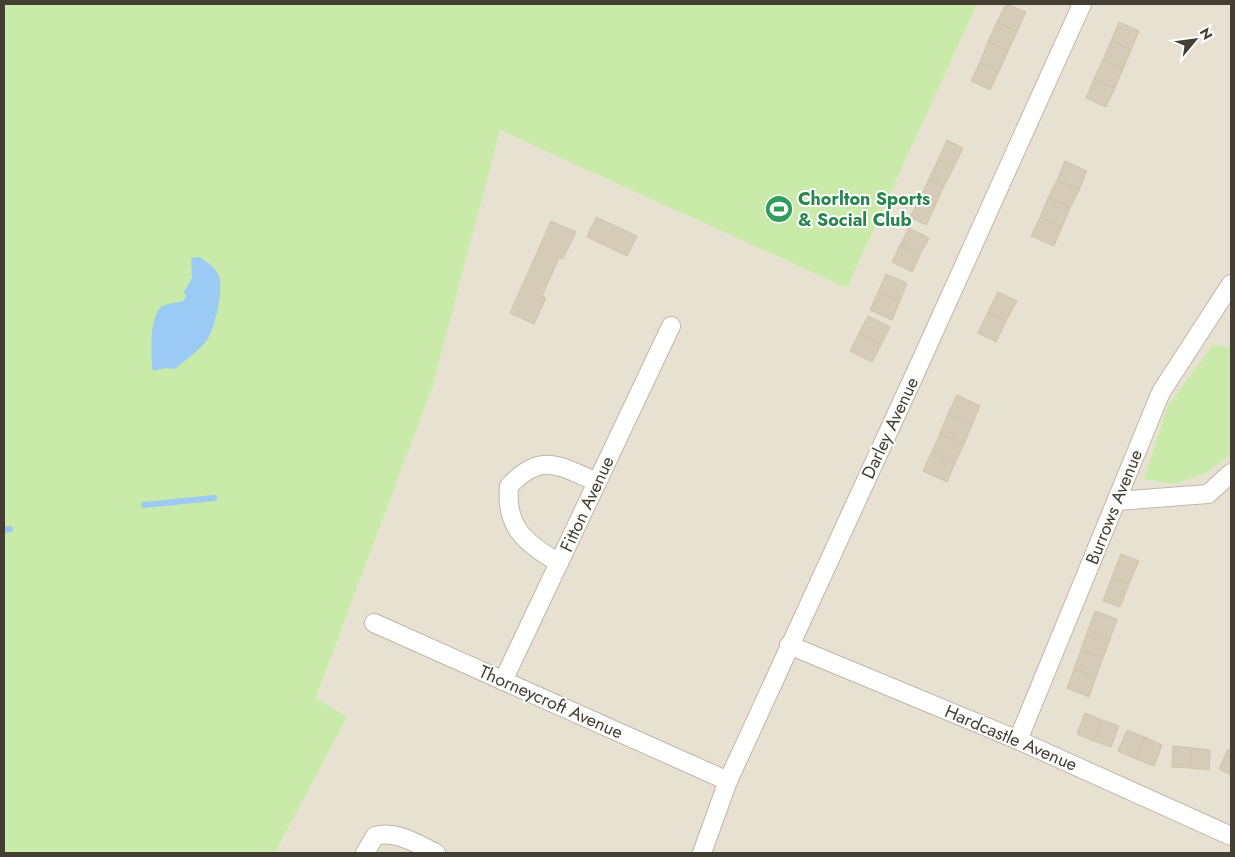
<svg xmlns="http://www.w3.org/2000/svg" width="1235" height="857" font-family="Jost,sans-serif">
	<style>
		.residential { fill: #e7e1d1 }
		.green { fill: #caeaa9 }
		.water { fill: #9bcbf4 }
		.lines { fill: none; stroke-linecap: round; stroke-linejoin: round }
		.stream { stroke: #9bcbf4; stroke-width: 6 }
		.building { fill: #d5cbb8; stroke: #d0c4ab }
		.street-casing { stroke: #bfb7a6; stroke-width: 20 }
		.street { stroke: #fff; stroke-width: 18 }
		.labels { text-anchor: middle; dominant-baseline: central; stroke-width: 4; stroke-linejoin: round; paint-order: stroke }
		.leisure-label { font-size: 18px; font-weight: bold; fill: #27864d; stroke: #fff; text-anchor: start }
		.street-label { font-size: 18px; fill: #453f33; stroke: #fff }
	</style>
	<rect width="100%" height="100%" fill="#f3efe4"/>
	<!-- residential -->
	<path class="residential" d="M977 4H1231V853H275L347 717 316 699 433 385 500 129 847 288Z"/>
	<!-- green -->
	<g class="green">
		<path d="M4 4H977L847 288 500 130 433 385 316 698 347 717 275 853H4Z"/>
		<path d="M1213 345 1231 348 1230 455 1204 474 1174 484 1144 479 1168 406Z"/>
	</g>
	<!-- water -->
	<path class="water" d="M199 257C207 262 215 267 219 276 224 288 215 329 207 340 199 351 185 360 175 369L166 368 153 371C151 357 149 320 160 308 166 303 176 303 183 301L186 297 184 292 192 278 191 258Z"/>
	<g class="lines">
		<!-- stream -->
		<g class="stream">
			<path d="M144 505 214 498"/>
			<path d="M4 530 10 529"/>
		</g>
	</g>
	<!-- building -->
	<g class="building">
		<path d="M1006 4 1026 12 1017 32 997 22Z"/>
		<path d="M997 22 1017 32 1008 51 988 42Z"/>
		<path d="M1119 22 1139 31 1131 50 1111 41Z"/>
		<path d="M1111 41 1131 50 1123 69 1103 60Z"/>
		<path d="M988 42 1008 51 999 71 980 62Z"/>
		<path d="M1103 60 1123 69 1115 88 1094 79Z"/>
		<path d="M980 62 999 71 990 90 971 81Z"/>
		<path d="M1094 79 1115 88 1106 107 1086 98Z"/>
		<path d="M947 140 963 148 954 167 938 160Z"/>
		<path d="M938 160 954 167 944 186 929 179Z"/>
		<path d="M1065 161 1087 171 1079 190 1057 180Z"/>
		<path d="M929 179 944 186 935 206 920 198Z"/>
		<path d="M1057 180 1079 190 1070 208 1048 198Z"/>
		<path d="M920 198 935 206 926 225 910 217Z"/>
		<path d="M1048 198 1070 208 1062 227 1040 217Z"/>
		<path d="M596 217 637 236 627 256 587 237Z"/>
		<path d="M1040 217 1062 227 1054 246 1031 236Z"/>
		<path d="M551 221 576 232 563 259 559 258 542 296 546 298 534 324 510 313Z"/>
		<path d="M909 228 929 238 920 255 900 245Z"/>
		<path d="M900 245 920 255 912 272 892 262Z"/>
		<path d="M886 274 907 283 900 301 878 292Z"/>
		<path d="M878 292 900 301 892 320 870 310Z"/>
		<path d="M998 292 1017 301 1006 321 988 312Z"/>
		<path d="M988 312 1006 321 996 342 978 333Z"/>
		<path d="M868 316 890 327 881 345 859 333Z"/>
		<path d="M859 333 881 345 872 362 850 351Z"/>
		<path d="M957 395 980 406 972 425 948 414Z"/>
		<path d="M948 414 972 425 964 444 940 433Z"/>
		<path d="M940 433 964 444 955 463 932 452Z"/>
		<path d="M932 452 955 463 947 482 923 471Z"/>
		<path d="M1121 554 1139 561 1129 584 1112 577Z"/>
		<path d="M1112 577 1129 584 1120 607 1103 601Z"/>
		<path d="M1095 611 1117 619 1110 639 1088 630Z"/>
		<path d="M1088 630 1110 639 1103 658 1081 650Z"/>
		<path d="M1081 650 1103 658 1096 677 1074 669Z"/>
		<path d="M1074 669 1096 677 1089 697 1067 688Z"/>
		<path d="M1085 713 1102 720 1094 741 1077 734Z"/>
		<path d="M1102 720 1119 726 1111 747 1094 741Z"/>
		<path d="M1127 730 1145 737 1136 759 1118 751Z"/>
		<path d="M1145 737 1162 745 1154 766 1136 759Z"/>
		<path d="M1173 746 1192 748 1190 768 1172 767Z"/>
		<path d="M1192 748 1210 750 1209 770 1190 768Z"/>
		<path d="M1228 749 1231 750V775L1219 769Z"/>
	</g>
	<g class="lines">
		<defs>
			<g id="street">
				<path d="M1117 501 1208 494 1231 473"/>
				<path d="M559 563C526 543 505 528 509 486 542 451 559 466 597 482"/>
				<path d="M374 623 728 781"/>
				<path d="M789 645 1018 740 1231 836"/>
				<path d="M503 681 671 326"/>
				<path d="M1018 740 1161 392 1231 284"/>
				<path d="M365 853 375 836C396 830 417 844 436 853"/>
				<path d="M702 853 728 781 919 365 1082 4"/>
			</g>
		</defs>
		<!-- street casing -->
		<use href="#street" class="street-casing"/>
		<!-- street -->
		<use href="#street" class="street"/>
	</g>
	<!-- icons -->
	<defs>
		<symbol id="stadium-disc" viewBox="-11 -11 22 22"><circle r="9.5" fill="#2e9e5b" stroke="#fff"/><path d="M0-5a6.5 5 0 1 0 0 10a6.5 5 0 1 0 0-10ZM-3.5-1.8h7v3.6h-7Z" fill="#fff"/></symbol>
	</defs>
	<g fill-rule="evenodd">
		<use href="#stadium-disc" x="763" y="193" width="32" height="32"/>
	</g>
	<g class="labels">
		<!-- leisure labels -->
		<g class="leisure-label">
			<text x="798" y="199">Chorlton Sports<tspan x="798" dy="21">&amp; Social Club</tspan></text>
		</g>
		<!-- street labels -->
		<g class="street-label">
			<text transform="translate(890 428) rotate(-65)">Darley Avenue</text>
			<text transform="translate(587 504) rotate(-65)">Fitton Avenue</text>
			<text transform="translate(1114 507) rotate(-68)">Burrows Avenue</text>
			<text transform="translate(551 702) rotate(24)">Thorneycroft Avenue</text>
			<text transform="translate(1011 738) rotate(23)">Hardcastle Avenue</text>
		</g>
	</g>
	<!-- border -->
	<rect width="1235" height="857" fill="none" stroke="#453f33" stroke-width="10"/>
	<!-- north arrow -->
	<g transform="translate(1195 40) rotate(61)" stroke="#ffffff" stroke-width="4" paint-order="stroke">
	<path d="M0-4L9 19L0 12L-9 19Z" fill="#453f33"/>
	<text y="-8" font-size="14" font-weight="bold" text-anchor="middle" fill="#453f33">N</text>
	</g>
</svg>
